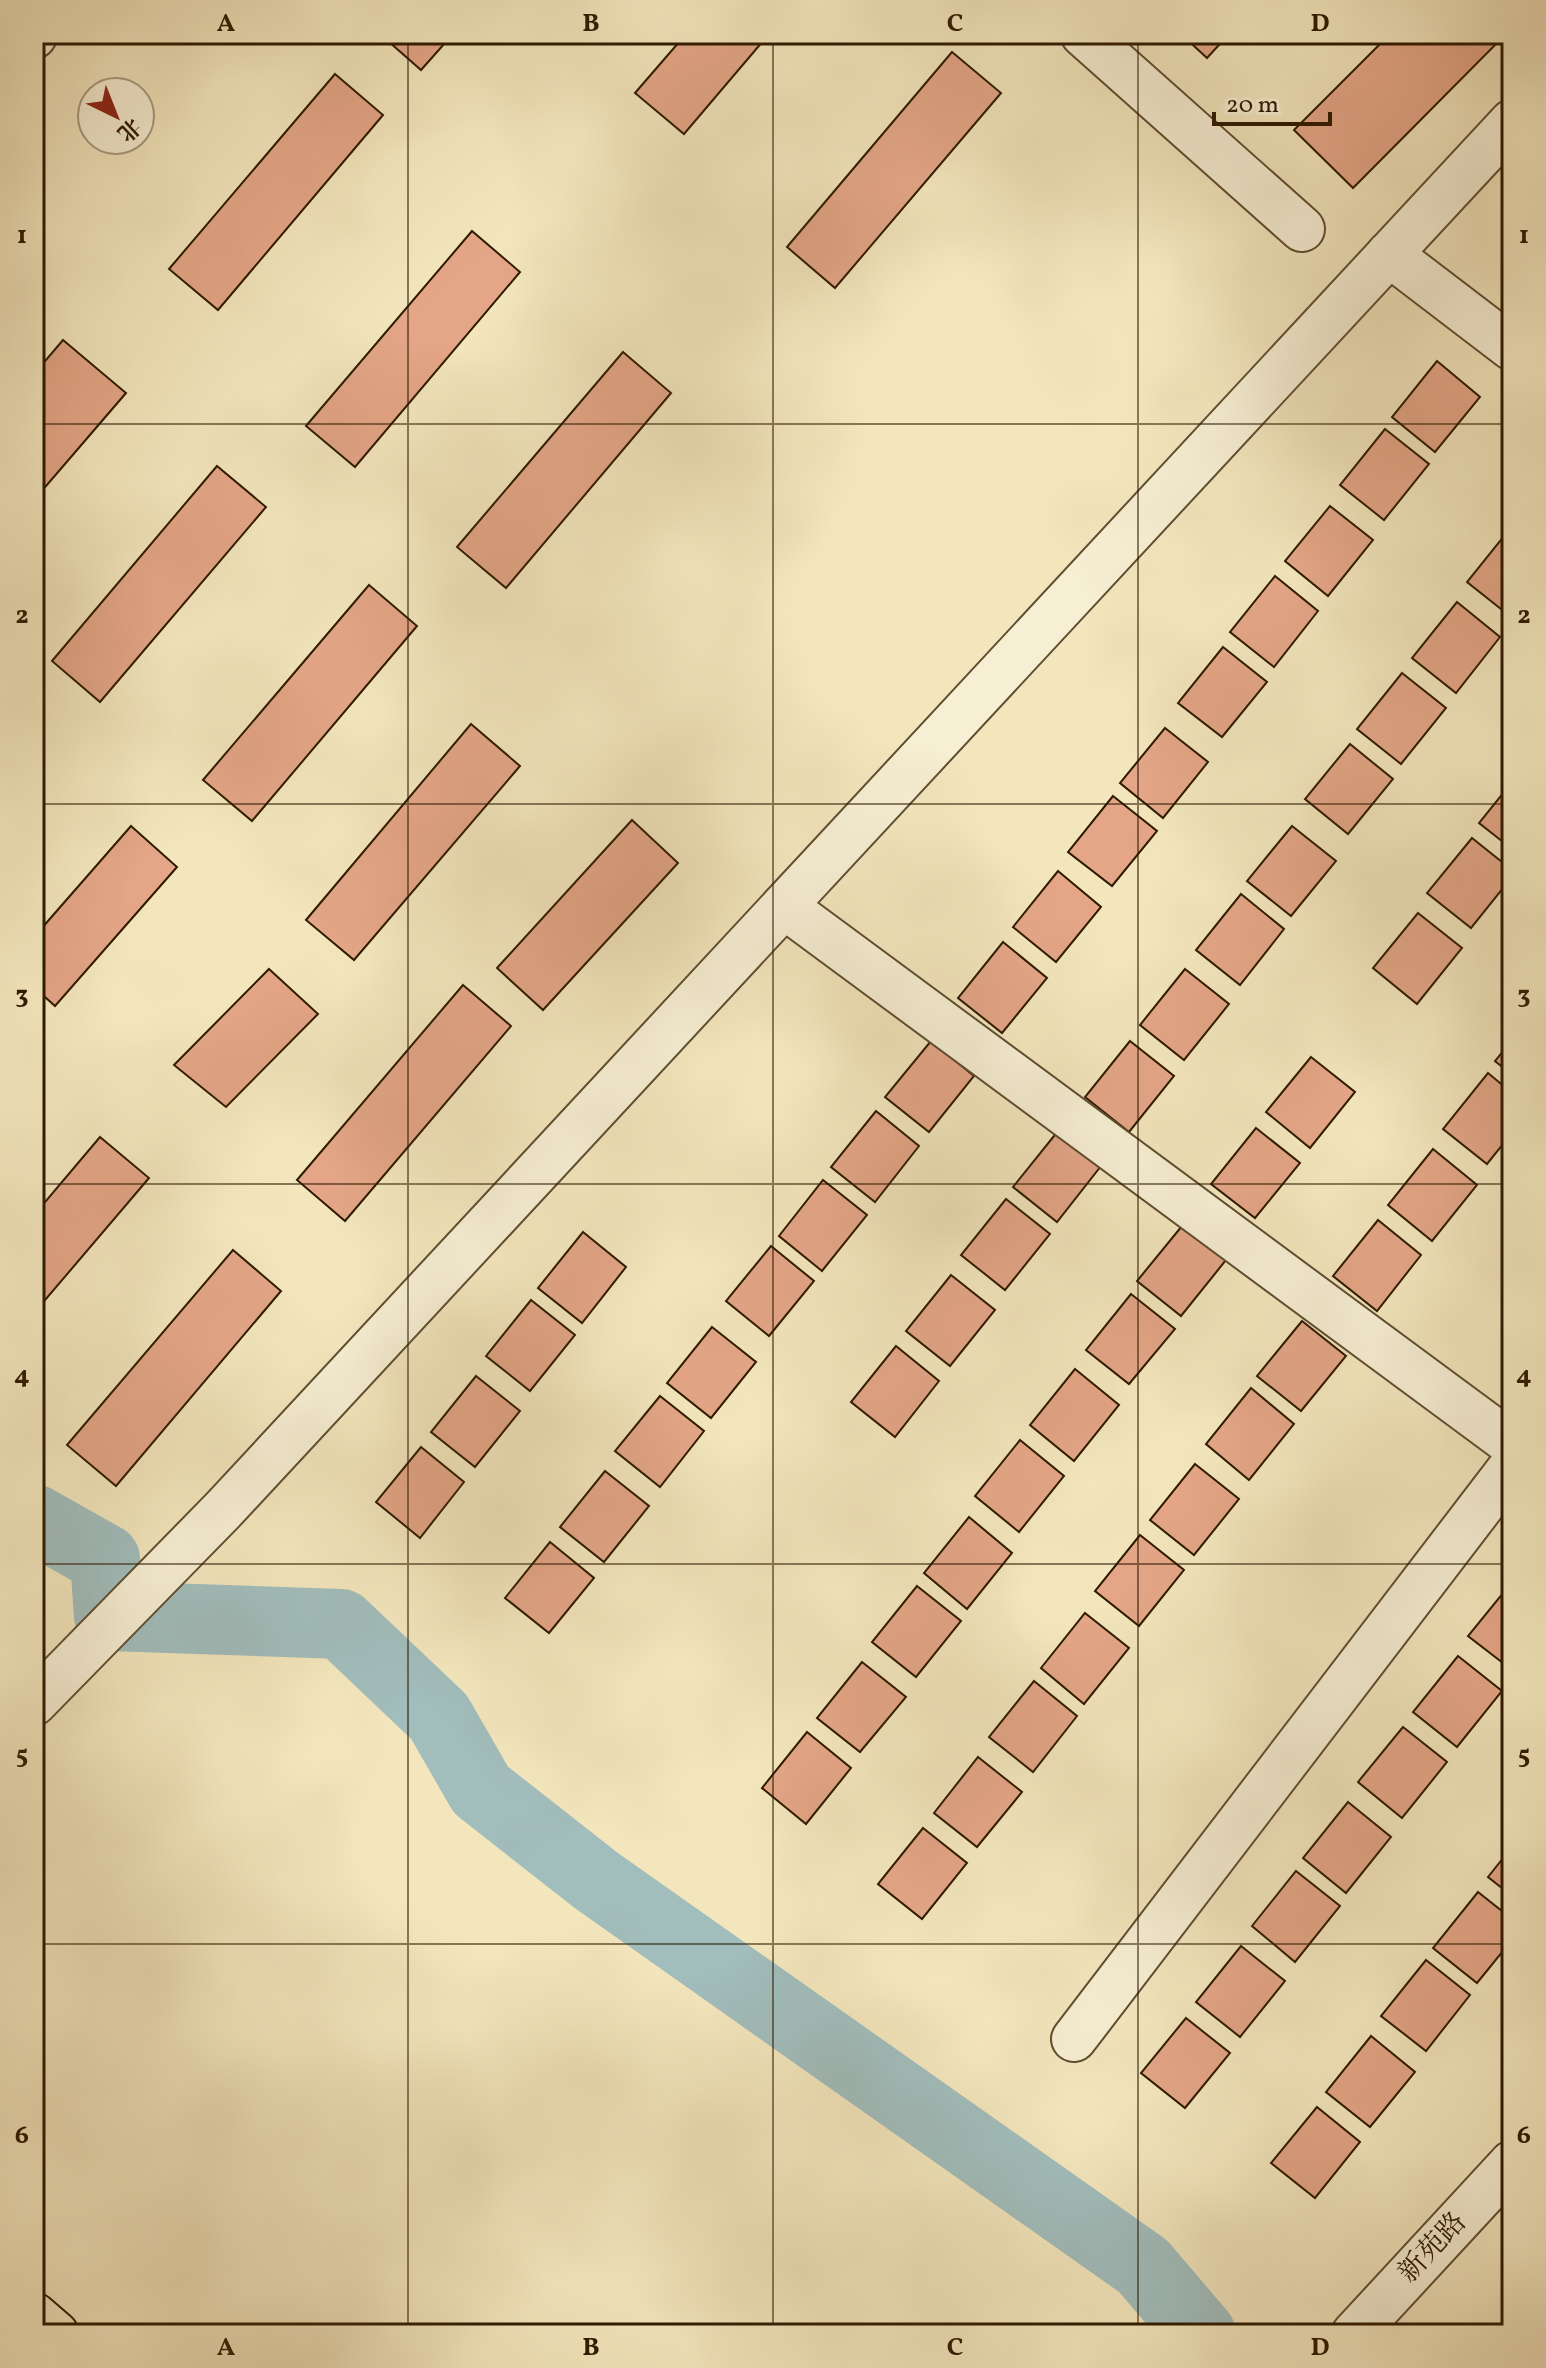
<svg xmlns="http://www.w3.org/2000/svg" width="1546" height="2368" font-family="Vollkorn,'Noto Serif SC',serif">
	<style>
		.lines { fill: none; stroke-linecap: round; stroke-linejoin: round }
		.river { stroke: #a1bdbc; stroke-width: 70 }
		.building { fill: #e4a687; stroke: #2e1a01; stroke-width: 2 }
		.minor-casing { stroke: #5f4d30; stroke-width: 48 }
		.major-casing { stroke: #2e1a01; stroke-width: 48 }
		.minor { stroke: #f7efd4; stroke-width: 44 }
		.major { stroke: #f3e6bd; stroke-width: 44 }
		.grid { fill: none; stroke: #2e1a01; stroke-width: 2; stroke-opacity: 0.55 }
		.labels { text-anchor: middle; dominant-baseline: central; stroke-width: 8; stroke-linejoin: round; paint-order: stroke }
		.street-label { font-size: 28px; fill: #2e1a01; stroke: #f7efd4 }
		.neatline { fill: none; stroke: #2e1a01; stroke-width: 3 }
		.grid-label { font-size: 26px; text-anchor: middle; font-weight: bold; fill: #2e1a01 }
	</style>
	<rect width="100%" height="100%" fill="#f3e6bd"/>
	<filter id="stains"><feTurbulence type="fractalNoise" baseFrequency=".0025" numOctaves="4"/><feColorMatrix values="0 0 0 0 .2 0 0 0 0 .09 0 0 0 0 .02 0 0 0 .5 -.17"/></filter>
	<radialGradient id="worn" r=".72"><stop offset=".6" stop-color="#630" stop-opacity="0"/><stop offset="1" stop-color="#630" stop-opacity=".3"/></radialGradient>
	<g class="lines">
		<!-- river -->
		<path class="river" d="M34 1519 105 1559 109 1616 341 1624 439 1717 481 1790 597 1881 1143 2266 1201 2334"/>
	</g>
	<!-- building -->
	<g class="building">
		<path d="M380 34H453L421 70Z"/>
		<path d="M686 34H769L684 134 635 93Z"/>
		<path d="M1181 34H1229L1207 58Z"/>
		<path d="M1390 34H1506L1353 188 1294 130Z"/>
		<path d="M952 52 1001 93 835 288 787 247Z"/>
		<path d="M335 74 383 115 218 310 169 269Z"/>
		<path d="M472 231 520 272 355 467 306 426Z"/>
		<path d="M1512 264V280L1504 274Z"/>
		<path d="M63 340 126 393 34 500V374Z"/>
		<path d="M623 352 671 393 506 588 457 547Z"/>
		<path d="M1437 361 1480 397 1435 452 1392 417Z"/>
		<path d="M1385 429 1429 464 1384 520 1340 485Z"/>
		<path d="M217 466 266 507 100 702 52 661Z"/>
		<path d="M1330 506 1373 540 1328 596 1285 561Z"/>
		<path d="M1512 526V616L1511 617 1467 582Z"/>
		<path d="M1275 576 1318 611 1274 667 1230 632Z"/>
		<path d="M369 585 417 626 252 821 203 780Z"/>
		<path d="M1457 602 1500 637 1456 693 1412 658Z"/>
		<path d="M1223 647 1267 682 1222 737 1178 703Z"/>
		<path d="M1402 673 1446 708 1401 764 1357 729Z"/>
		<path d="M471 724 520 766 354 960 306 920Z"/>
		<path d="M1165 728 1208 762 1163 818 1120 783Z"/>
		<path d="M1350 744 1393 779 1348 834 1305 799Z"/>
		<path d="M1512 782V849L1479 823Z"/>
		<path d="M1113 796 1157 831 1112 886 1068 852Z"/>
		<path d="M632 820 678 863 543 1010 497 968Z"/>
		<path d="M131 826 177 867 55 1006 34 987V937Z"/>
		<path d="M1292 826 1336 861 1291 916 1247 881Z"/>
		<path d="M1472 838 1512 870V877L1471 928 1427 893Z"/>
		<path d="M1058 871 1101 907 1056 962 1013 927Z"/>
		<path d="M1241 894 1284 929 1240 985 1196 950Z"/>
		<path d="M1418 913 1462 948 1417 1004 1373 968Z"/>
		<path d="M1003 942 1047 978 1002 1033 958 998Z"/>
		<path d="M269 969 318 1014 226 1107 174 1065Z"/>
		<path d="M1185 969 1229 1004 1184 1060 1140 1025Z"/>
		<path d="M463 985 511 1026 345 1221 297 1180Z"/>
		<path d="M1512 1040V1075L1495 1061Z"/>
		<path d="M931 1041 974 1076 929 1132 885 1097Z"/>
		<path d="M1130 1041 1174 1076 1129 1132 1085 1097Z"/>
		<path d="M1311 1057 1355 1092 1310 1148 1266 1112Z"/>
		<path d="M1488 1073 1512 1093V1133L1487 1164 1443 1129Z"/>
		<path d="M876 1111 919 1146 875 1202 831 1167Z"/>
		<path d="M1256 1128 1300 1163 1255 1218 1211 1184Z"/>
		<path d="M1058 1131 1101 1166 1057 1222 1013 1187Z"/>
		<path d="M100 1137 149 1178 34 1313V1215Z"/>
		<path d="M1433 1149 1477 1185 1432 1241 1388 1205Z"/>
		<path d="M823 1180 867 1215 822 1271 779 1236Z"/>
		<path d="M1006 1199 1050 1234 1005 1290 961 1255Z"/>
		<path d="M1378 1220 1421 1255 1377 1311 1333 1276Z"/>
		<path d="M1182 1226 1226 1260 1181 1316 1137 1281Z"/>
		<path d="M583 1232 626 1267 582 1323 538 1288Z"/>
		<path d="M771 1246 814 1281 769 1336 726 1301Z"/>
		<path d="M233 1250 281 1291 116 1486 67 1445Z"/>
		<path d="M951 1275 995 1310 950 1366 906 1331Z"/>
		<path d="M1131 1294 1175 1329 1129 1384 1086 1350Z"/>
		<path d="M531 1300 575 1335 530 1391 486 1356Z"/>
		<path d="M1302 1321 1346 1356 1301 1411 1257 1376Z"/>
		<path d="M712 1327 756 1362 711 1418 667 1383Z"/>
		<path d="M896 1346 939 1381 895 1437 851 1402Z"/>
		<path d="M1075 1369 1119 1405 1074 1461 1030 1425Z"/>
		<path d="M476 1376 520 1411 475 1467 431 1432Z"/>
		<path d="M1251 1388 1294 1424 1249 1480 1206 1444Z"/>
		<path d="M660 1396 704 1431 660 1487 615 1451Z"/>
		<path d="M1020 1440 1064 1476 1019 1532 975 1496Z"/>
		<path d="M421 1447 464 1482 420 1538 376 1502Z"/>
		<path d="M1195 1464 1239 1499 1194 1555 1150 1520Z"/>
		<path d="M605 1471 649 1506 604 1562 560 1527Z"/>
		<path d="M969 1517 1012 1553 967 1609 924 1573Z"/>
		<path d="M1140 1535 1184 1570 1139 1626 1095 1591Z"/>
		<path d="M550 1542 594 1578 549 1633 505 1598Z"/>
		<path d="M1512 1582V1670L1468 1636Z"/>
		<path d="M917 1586 961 1621 916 1677 872 1642Z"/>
		<path d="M1085 1613 1129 1648 1084 1704 1041 1668Z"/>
		<path d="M1458 1656 1502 1691 1457 1747 1413 1712Z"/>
		<path d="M862 1662 906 1697 860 1752 817 1718Z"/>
		<path d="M1034 1681 1077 1716 1033 1772 989 1737Z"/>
		<path d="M1403 1727 1447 1762 1402 1818 1358 1782Z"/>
		<path d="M807 1732 851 1768 806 1824 762 1788Z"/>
		<path d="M978 1757 1022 1792 977 1847 934 1813Z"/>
		<path d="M1348 1802 1391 1837 1346 1893 1303 1858Z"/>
		<path d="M923 1828 967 1863 922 1919 878 1884Z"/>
		<path d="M1512 1847V1896L1488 1877Z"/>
		<path d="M1296 1871 1340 1906 1295 1962 1252 1926Z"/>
		<path d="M1478 1892 1512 1919V1940L1477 1983 1433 1948Z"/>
		<path d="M1241 1946 1285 1981 1240 2037 1196 2002Z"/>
		<path d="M1426 1960 1470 1995 1426 2051 1381 2016Z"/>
		<path d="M1186 2018 1230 2053 1185 2108 1141 2073Z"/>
		<path d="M1371 2036 1415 2072 1370 2127 1326 2092Z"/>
		<path d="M1317 2107 1360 2142 1315 2198 1271 2163Z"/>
	</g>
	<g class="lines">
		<defs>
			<g id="minor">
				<path d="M1083 34 1302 229"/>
				<path d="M34 36 35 34"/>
				<path d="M1389 254 1512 348"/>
				<path d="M784 906 1512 1444"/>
				<path d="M34 1703 223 1510 1512 122"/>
				<path d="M1074 2039 1512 1466"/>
				<path d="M1354 2334 1512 2163"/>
			</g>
			<path id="major" d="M34 2315 56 2334"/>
		</defs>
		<!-- minor casing -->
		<use href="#minor" class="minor-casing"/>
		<!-- major casing -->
		<use href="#major" class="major-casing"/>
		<!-- minor -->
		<use href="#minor" class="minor"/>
		<!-- major -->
		<use href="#major" class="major"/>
	</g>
	<!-- grid -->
	<path class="grid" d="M408 34V2334M773 34V2334M1138 34V2334M34 424H1512M34 804H1512M34 1184H1512M34 1564H1512M34 1944H1512"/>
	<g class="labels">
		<!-- street labels -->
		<g class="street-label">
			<text transform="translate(1433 2248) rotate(-47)">新苑路</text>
		</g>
	</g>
	<!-- margin -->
	<rect width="1546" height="2368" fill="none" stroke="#f3e6bd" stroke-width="88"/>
	<!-- north arrow -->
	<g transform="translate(116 116) rotate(137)"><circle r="38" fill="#f7efd4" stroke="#a79a80" stroke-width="2"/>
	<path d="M0-6L14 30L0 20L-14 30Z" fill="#8f2418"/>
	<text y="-12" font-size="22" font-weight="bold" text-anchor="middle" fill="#2e1a01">北</text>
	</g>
	<!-- scale -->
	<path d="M1214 112v12h116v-12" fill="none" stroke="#2e1a01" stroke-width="4"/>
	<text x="1226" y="112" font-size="24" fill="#2e1a01" stroke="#f7efd4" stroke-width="6" paint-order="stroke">20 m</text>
	<rect x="44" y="44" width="1458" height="2280" class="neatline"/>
	<g class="grid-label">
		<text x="226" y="31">A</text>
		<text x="591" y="31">B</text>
		<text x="955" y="31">C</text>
		<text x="1320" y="31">D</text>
		<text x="22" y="243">1</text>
		<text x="1524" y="243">1</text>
		<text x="22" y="623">2</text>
		<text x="1524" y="623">2</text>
		<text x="22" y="1003">3</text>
		<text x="1524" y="1003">3</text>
		<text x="22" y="1383">4</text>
		<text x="1524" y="1383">4</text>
		<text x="22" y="1763">5</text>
		<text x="1524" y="1763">5</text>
		<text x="22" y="2143">6</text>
		<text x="1524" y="2143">6</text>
		<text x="226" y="2355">A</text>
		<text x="591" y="2355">B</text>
		<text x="955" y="2355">C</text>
		<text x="1320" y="2355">D</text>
	</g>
	<rect width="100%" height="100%" filter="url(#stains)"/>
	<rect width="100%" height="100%" fill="url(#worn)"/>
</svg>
